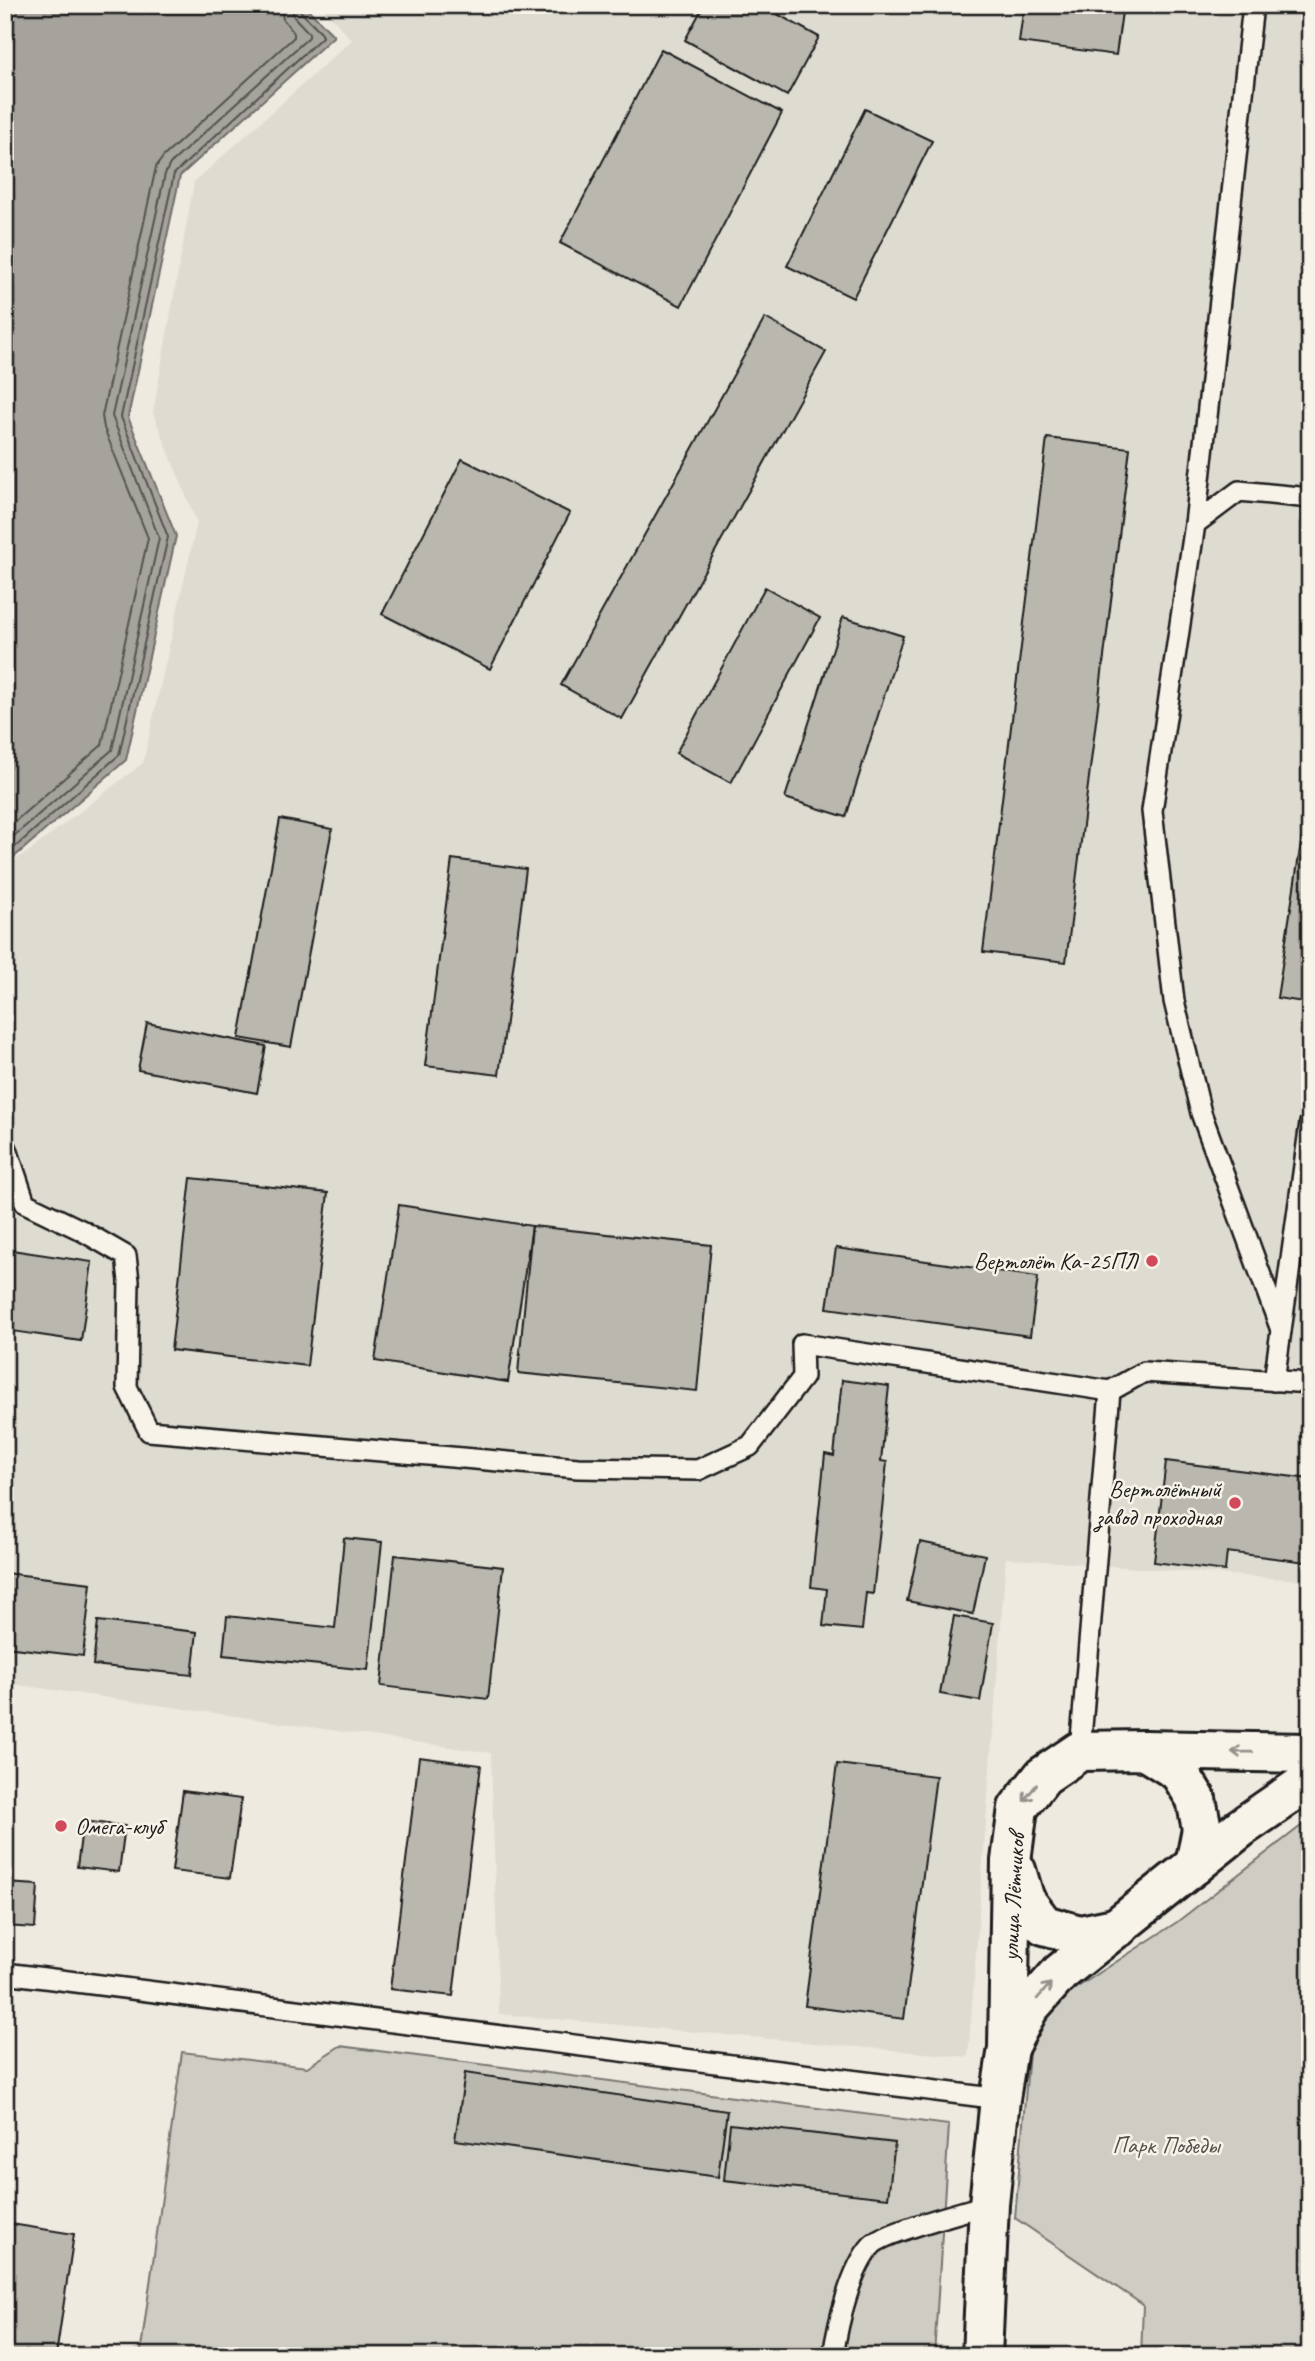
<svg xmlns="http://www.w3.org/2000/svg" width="1315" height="2361" font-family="Caveat,sans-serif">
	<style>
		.built { fill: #dedbd1 }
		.green { fill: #cfccc3; stroke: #767470; stroke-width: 2 }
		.water { fill: #a6a39d; stroke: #6f6d69; stroke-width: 2 }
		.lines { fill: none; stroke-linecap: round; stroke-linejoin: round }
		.shore { stroke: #535250; stroke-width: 2 }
		.building { fill: #bab7af; stroke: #1c1c1c; stroke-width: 2 }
		.lane-casing { stroke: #1c1c1c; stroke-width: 24 }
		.secondary-casing { stroke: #1c1c1c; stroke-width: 44 }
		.lane { stroke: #f7f3e8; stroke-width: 19 }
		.secondary { stroke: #f7f3e8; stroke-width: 38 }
		.oneway { stroke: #94928c }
		.poi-dot { fill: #d1495b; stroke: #f7f3e8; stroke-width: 2.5 }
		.labels { text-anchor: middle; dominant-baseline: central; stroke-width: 5; stroke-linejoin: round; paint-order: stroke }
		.poi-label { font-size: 24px; fill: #1c1c1c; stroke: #f7f3e8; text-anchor: end }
		.street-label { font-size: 24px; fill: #1c1c1c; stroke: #f7f3e8 }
		.park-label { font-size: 24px; fill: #52514e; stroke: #f7f3e8 }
	</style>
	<rect width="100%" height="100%" fill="#eeeae0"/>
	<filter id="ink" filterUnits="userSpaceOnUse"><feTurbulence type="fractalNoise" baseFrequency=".0143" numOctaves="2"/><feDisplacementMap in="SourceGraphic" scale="14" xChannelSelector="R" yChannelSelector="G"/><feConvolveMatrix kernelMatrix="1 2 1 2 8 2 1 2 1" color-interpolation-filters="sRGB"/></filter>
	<g filter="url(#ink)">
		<!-- built -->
		<path class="built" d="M320 5H1310V1581L1006 1558 968 2057 499 2014 491 1753 5 1683V866L28 852 143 763 197 523 153 413 194 182 352 40Z"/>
		<!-- green -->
		<g class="green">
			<path d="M1310 1819V2356H1141L1143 2305 1015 2218 1032 2017 1177 1922Z"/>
			<path d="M340 2046 949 2125 934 2356H140L182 2052 307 2067Z"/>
		</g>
		<!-- water -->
		<path class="water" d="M5 5H304L334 36 180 176 128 417 176 536 126 760 5 865Z"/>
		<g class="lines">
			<!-- shore -->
			<g class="shore">
				<path d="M5 830 102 745 148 538 104 428 102 416 156 167 163 157 294 37V33L283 19 280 5"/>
				<path d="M5 844 112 750 159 538 112 416 165 174 170 164 309 37V33L294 17 291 5"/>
				<path d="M5 856 119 755 168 537 121 417 174 174 322 37V33L301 12 300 5"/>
			</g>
		</g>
		<!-- building -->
		<g class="building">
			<path d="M704 5H761L819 37 787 96 685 40Z"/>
			<path d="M1024 5H1123L1116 55 1019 42Z"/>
			<path d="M661 49 782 113 681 306 560 243Z"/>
			<path d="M865 109 932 141 853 298 787 266Z"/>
			<path d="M765 318 826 352 622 719 561 685Z"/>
			<path d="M1047 438 1130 448 1066 962 983 952Z"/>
			<path d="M462 459 570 513 490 669 382 614Z"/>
			<path d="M765 587 820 618 731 783 676 753Z"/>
			<path d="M843 617 903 636 846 817 785 798Z"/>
			<path d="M1310 784V1003L1277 998Z"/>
			<path d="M280 819 332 829 291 1047 239 1038Z"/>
			<path d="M452 859 526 869 499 1075 425 1066Z"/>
			<path d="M147 1023 266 1046 257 1093 138 1070Z"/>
			<path d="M191 1178 328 1193 307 1366 171 1350Z"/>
			<path d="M399 1205 532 1226 508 1382 375 1361Z"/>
			<path d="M532 1226 711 1245 697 1391 518 1373Z"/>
			<path d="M836 1248 1038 1277 1030 1336 827 1308Z"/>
			<path d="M5 1249 92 1262 81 1341 5 1330Z"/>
			<path d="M842 1380 889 1386 881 1461 887 1462 873 1594 866 1593 862 1630 823 1626 827 1589 811 1587 825 1454 834 1456Z"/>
			<path d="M1166 1461 1310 1479V1527L1306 1562 1227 1552 1225 1571 1154 1562Z"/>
			<path d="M344 1538 382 1542 368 1670 223 1655 227 1616 335 1628Z"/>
			<path d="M920 1542 985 1555 973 1614 907 1601Z"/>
			<path d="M395 1555 503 1567 488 1699 381 1686Z"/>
			<path d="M5 1573 91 1583 83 1656 5 1647Z"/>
			<path d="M954 1616 993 1623 980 1701 940 1694Z"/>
			<path d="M98 1621 197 1632 192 1675 93 1665Z"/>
			<path d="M419 1757 481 1765 453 1996 390 1989Z"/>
			<path d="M837 1764 936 1776 904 2019 805 2006Z"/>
			<path d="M183 1791 241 1799 230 1878 172 1871Z"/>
			<path d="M83 1821 125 1826 119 1872 77 1867Z"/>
			<path d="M5 1883 38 1885 35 1928 5 1926Z"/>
			<path d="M465 2073 727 2111 718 2177 455 2140Z"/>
			<path d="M730 2124 895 2143 888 2198 724 2180Z"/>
			<path d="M5 2223 74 2234 56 2356H5Z"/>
		</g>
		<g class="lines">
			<defs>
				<g id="lane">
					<path d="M1195 524 1253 5"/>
					<path d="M7 1149 25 1203 81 1230 126 1256 129 1281 127 1387 149 1431 578 1468 698 1470 750 1446 803 1377 802 1344 1110 1391"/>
					<path d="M1281 1330 1201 1113 1174 1001 1152 811 1195 524 1239 491 1310 498"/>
					<path d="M1274 1381 1310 1123"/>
					<path d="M1080 1751 1110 1391 1144 1372 1310 1383"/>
					<path d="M5 1973 1000 2099"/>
					<path d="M833 2356C838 2324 850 2269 872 2245 885 2232 967 2211 989 2204"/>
				</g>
				<g id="secondary">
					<path d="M1144 1750 1179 1772 1196 1799 1202 1829 1195 1865"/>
					<path d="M1016 1870 1025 1900 1044 1925 1080 1935 1119 1927"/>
					<path d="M1009 2046 1029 2008 1060 1973 1242 1827 1310 1780"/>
					<path d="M982 2356 989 2204 1000 2099 1008 2048 1011 1861 1018 1808 1043 1776 1080 1751 1144 1750 1310 1753"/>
				</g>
			</defs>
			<!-- lane casing -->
			<use href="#lane" class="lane-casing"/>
			<!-- secondary casing -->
			<use href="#secondary" class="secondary-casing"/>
			<!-- lane -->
			<use href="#lane" class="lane"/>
			<!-- secondary -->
			<use href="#secondary" class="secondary"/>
		</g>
		<!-- one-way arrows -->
		<defs><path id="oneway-shaft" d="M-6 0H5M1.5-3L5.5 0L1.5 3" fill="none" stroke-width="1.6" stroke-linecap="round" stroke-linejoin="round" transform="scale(1.75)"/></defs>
		<g class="oneway">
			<use href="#oneway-shaft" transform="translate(1242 1752) rotate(-179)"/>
			<use href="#oneway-shaft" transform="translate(1030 1793) rotate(128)"/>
			<use href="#oneway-shaft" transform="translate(1044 1991) rotate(-49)"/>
		</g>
	</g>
	<!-- markers -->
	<g class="poi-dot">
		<circle cx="1152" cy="1261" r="7"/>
		<circle cx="1235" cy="1503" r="7"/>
		<circle cx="61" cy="1826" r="7"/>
	</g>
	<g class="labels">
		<!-- poi labels -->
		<g class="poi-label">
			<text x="1138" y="1261">Вертолёт Ка-25ПЛ</text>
			<text x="1221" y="1489">Вертолётный<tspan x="1221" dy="28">завод проходная</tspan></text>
			<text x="75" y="1826" text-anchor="start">Омега-клуб</text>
		</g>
		<!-- street labels -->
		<g class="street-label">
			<text transform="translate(1013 1897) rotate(-87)">улица Лётчиков</text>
		</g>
		<!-- park labels -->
		<g class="park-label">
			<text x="1166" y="2145">Парк Победы</text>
		</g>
	</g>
	<!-- margin -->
	<rect width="1315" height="2361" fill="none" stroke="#f7f3e8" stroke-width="28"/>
	<rect x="14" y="14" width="1287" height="2333" fill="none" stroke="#1c1c1c" stroke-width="2.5" filter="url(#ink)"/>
</svg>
